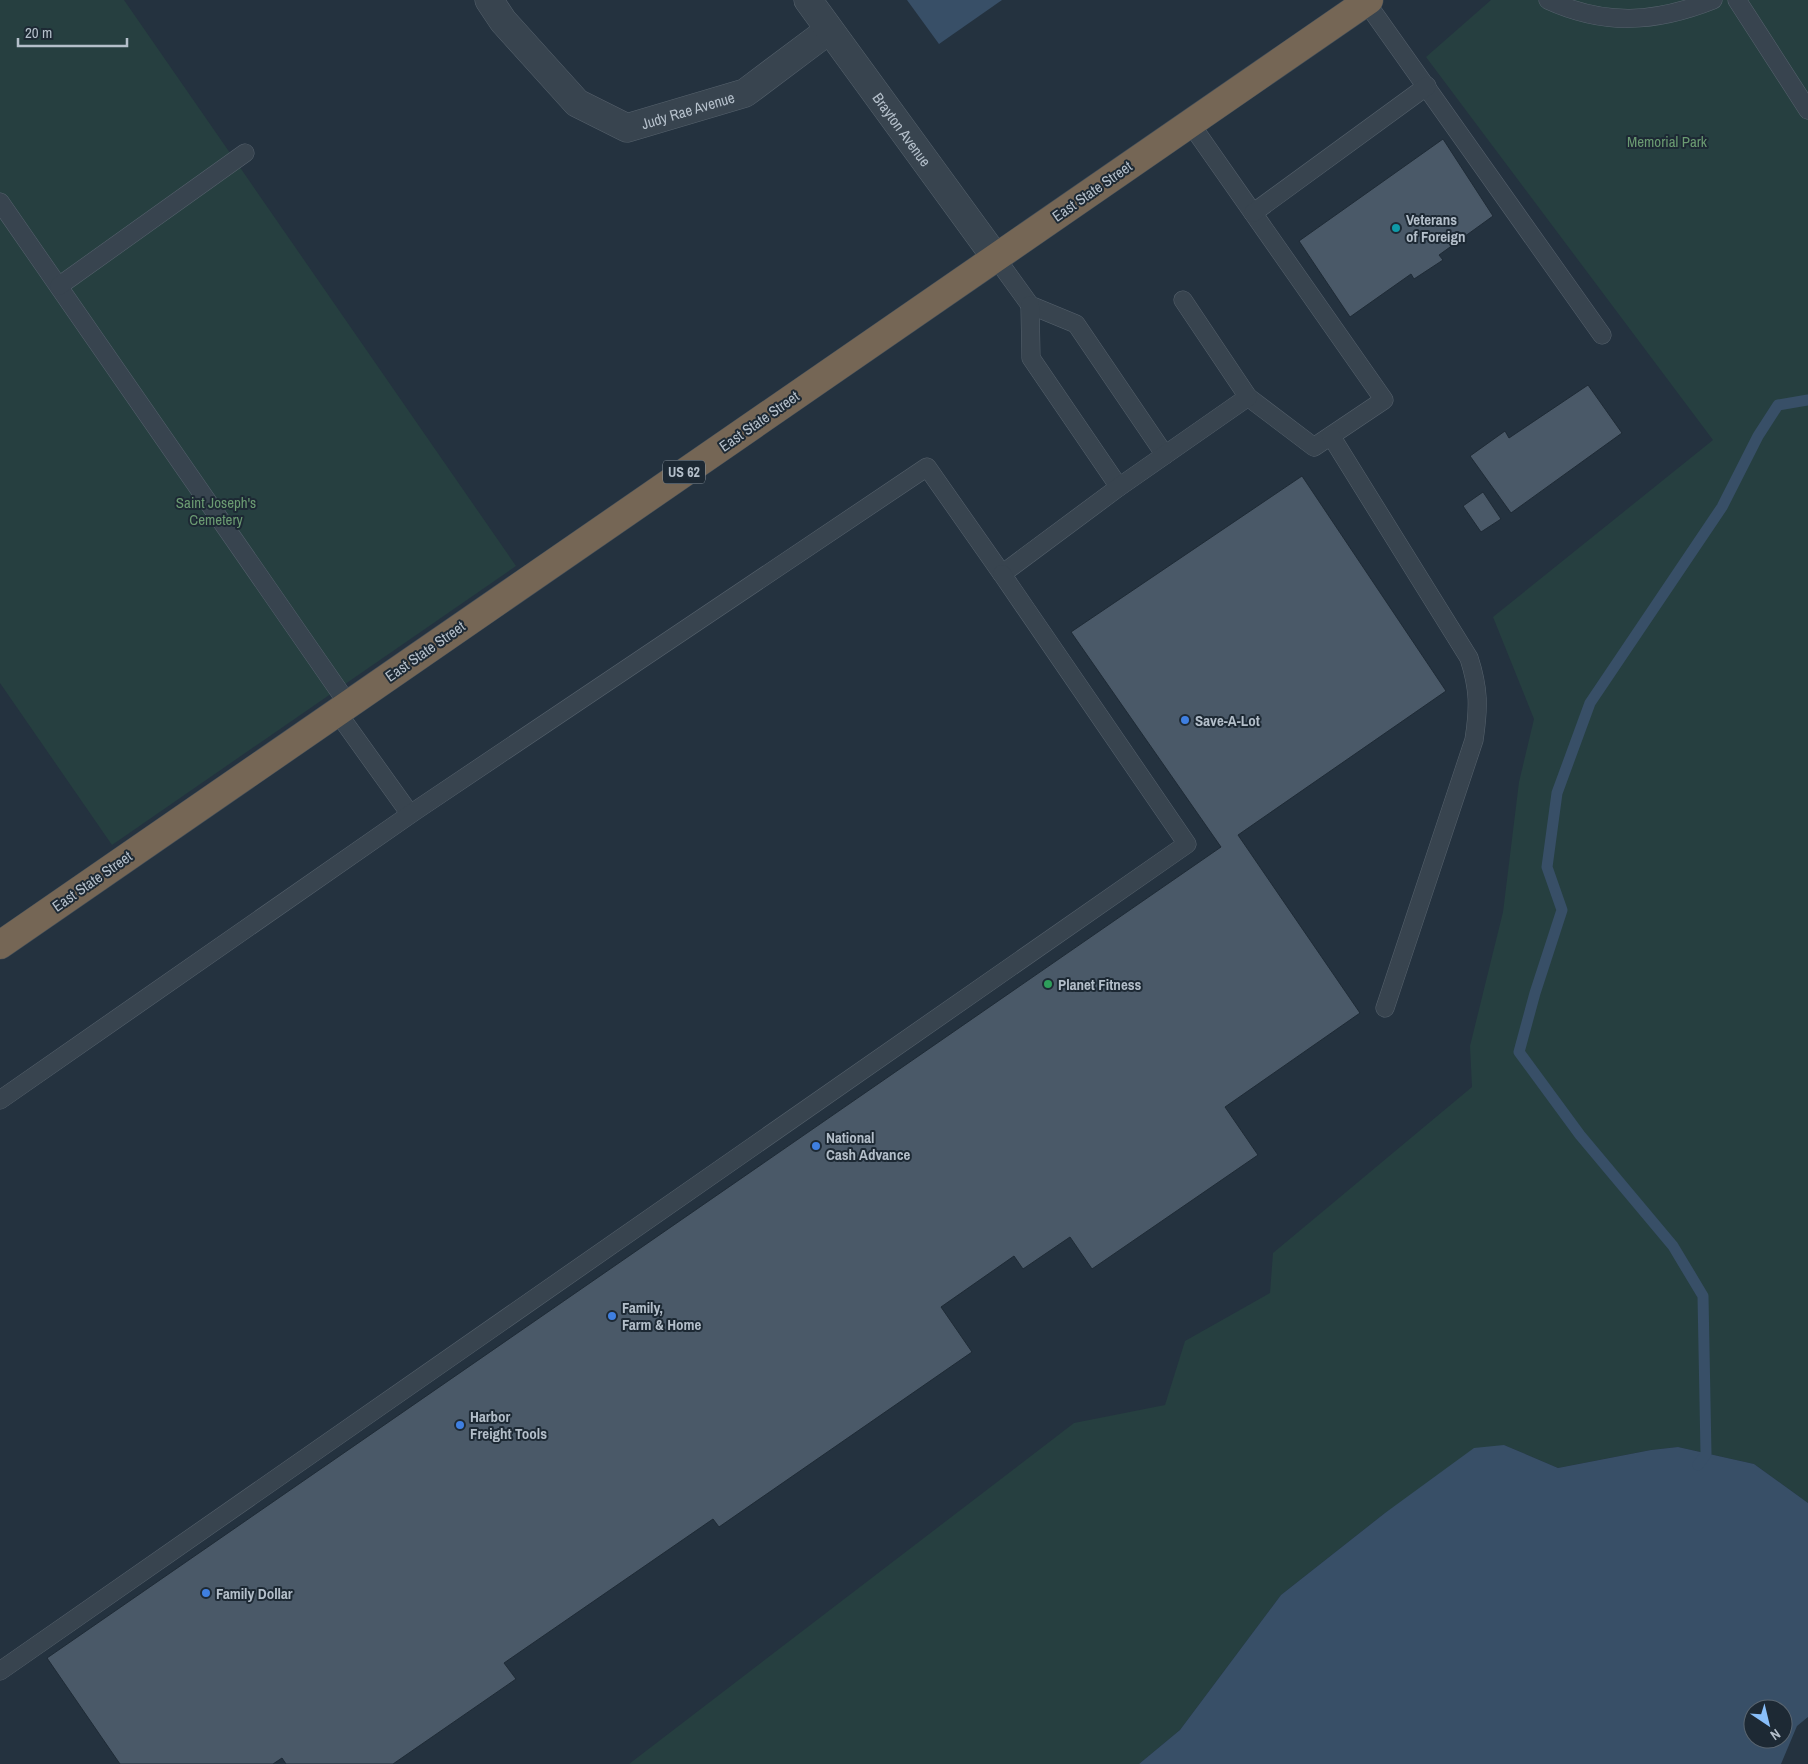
<svg xmlns="http://www.w3.org/2000/svg" width="1808" height="1764" font-family="'Archivo Narrow',sans-serif">
	<style>
		.green { fill: #263f40 }
		.water { fill: #384f67; fill-rule: evenodd }
		.lines { fill: none; stroke-linecap: round; stroke-linejoin: round }
		.stream { stroke: #384f67; stroke-width: 11 }
		.building { fill: #4a5968; stroke: #1f2b36 }
		.lane-casing { stroke: #56626d; stroke-width: 19 }
		.street-casing { stroke: #56626d; stroke-width: 29 }
		.highway-casing { stroke: #434f5a; stroke-width: 29 }
		.lane { stroke: #38444f; stroke-width: 18 }
		.street { stroke: #38444f; stroke-width: 28 }
		.highway { stroke: #756655; stroke-width: 28 }
		.culture-dot { fill: #0f9aa8; stroke: #1d2934; stroke-width: 2 }
		.shop-dot { fill: #3f7fe0; stroke: #1d2934; stroke-width: 2 }
		.leisure-dot { fill: #2e9e5b; stroke: #1d2934; stroke-width: 2 }
		.labels { text-anchor: middle; dominant-baseline: central; stroke-width: 4; stroke-linejoin: round; paint-order: stroke }
		.shield { fill: #1d2934; stroke: #87929d; stroke-width: 1 }
		.shield-label { font-size: 14px; font-weight: bold; fill: #b4bfca }
		.street-label { font-size: 15px; fill: #b4bfca; stroke: #1d2934 }
		.park-label { font-size: 15px; fill: #6b9b72; stroke: #1d2934 }
		.poi-label { font-size: 15px; font-weight: bold; fill: #b4bfca; stroke: #1d2934; text-anchor: start }
	</style>
	<rect width="100%" height="100%" fill="#24323f"/>
	<!-- green -->
	<g class="green">
		<path d="M0 0H124L516 566 112 845 0 683Z"/>
		<path d="M1491 0H1808V1503L1754 1464 1678 1447 1651 1450 1558 1468 1504 1445 1385 1513 1281 1595 1180 1730 1139 1764H629L1074 1423 1165 1405 1185 1341 1270 1293 1273 1253 1472 1087 1470 1046 1503 912 1519 782 1534 719 1493 617 1713 440 1426 57Z"/>
	</g>
	<!-- water -->
	<g class="water">
		<path d="M907 0H1002L939 44Z"/>
		<path d="M1504 1445 1558 1468 1651 1450 1678 1447 1754 1464 1808 1503V1717L1797 1726 1781 1764H1139L1180 1730 1281 1595 1385 1513 1474 1448ZM1753 1709H1783V1739H1753Z"/>
	</g>
	<g class="lines">
		<!-- stream -->
		<path class="stream" d="M1698 1465 1706 1454 1703 1296 1673 1246 1580 1135 1519 1052 1535 993 1562 910 1547 867 1557 793 1590 703 1722 507 1758 436 1778 405 1808 400"/>
	</g>
	<!-- building -->
	<g class="building">
		<path d="M1443 139 1493 216 1439 255 1443 260 1414 279 1411 274 1350 317 1299 241Z"/>
		<path d="M1588 385 1622 433 1511 513 1470 456 1505 431 1509 438Z"/>
		<path d="M1302 476 1446 691 1238 835 1360 1013 1225 1107 1258 1155 1092 1269 1070 1237 1023 1269 1014 1256 941 1307 972 1352 719 1527 713 1519 504 1663 516 1679 393 1764H286L282 1758 273 1764H120L47 1658 1221 847 1071 632Z"/>
		<path d="M1483 492 1501 519 1481 532 1463 506Z"/>
	</g>
	<g class="lines">
		<defs>
			<g id="lane">
				<path d="M1548 0C1605 26 1655 23 1713 0"/>
				<path d="M1737 0 1808 110"/>
				<path d="M1366 2 1602 335"/>
				<path d="M1190 123 1384 400 1314 447 1248 397"/>
				<path d="M0 202 348 704"/>
				<path d="M1253 213 1427 86"/>
				<path d="M996 258 1030 305 1076 324 1165 455"/>
				<path d="M59 286 245 153"/>
				<path d="M1030 305 1031 358 1119 487"/>
				<path d="M1331 436 1469 658C1479 689 1479 707 1474 740L1385 1008"/>
				<path d="M337 712 410 814"/>
				<path d="M0 1100 415 811 927 467 1002 574 1119 487 1248 397 1183 300"/>
				<path d="M0 1671 1187 844 1002 574"/>
			</g>
			<g id="street">
				<path id="s1" d="M489 0 503 21 577 103 627 128 745 93 829 30"/>
				<path id="s2" d="M808 0 996 258"/>
			</g>
			<path id="highway" d="M0 945 1369 0"/>
		</defs>
		<!-- lane casing -->
		<use href="#lane" class="lane-casing"/>
		<!-- street casing -->
		<use href="#street" class="street-casing"/>
		<!-- highway casing -->
		<use href="#highway" class="highway-casing"/>
		<!-- lane -->
		<use href="#lane" class="lane"/>
		<!-- street -->
		<use href="#street" class="street"/>
		<!-- highway -->
		<use href="#highway" class="highway"/>
	</g>
	<!-- markers -->
	<circle class="culture-dot" cx="1396" cy="228" r="5"/>
	<g class="shop-dot">
		<circle cx="1185" cy="720" r="5"/>
		<circle cx="816" cy="1146" r="5"/>
		<circle cx="612" cy="1316" r="5"/>
		<circle cx="460" cy="1425" r="5"/>
		<circle cx="206" cy="1593" r="5"/>
	</g>
	<circle class="leisure-dot" cx="1048" cy="984" r="5"/>
	<g class="labels">
		<!-- shield labels -->
		<rect class="shield" x="663" y="460.5" width="42" height="23" rx="4"/>
		<g class="shield-label">
			<text x="684" y="472">US 62</text>
		</g>
		<!-- street labels -->
		<g class="street-label">
			<text stroke="none"><textPath href="#s1" startOffset="255">Judy Rae Avenue</textPath></text>
			<text stroke="none"><textPath href="#s2" startOffset="160">Brayton Avenue</textPath></text>
			<text transform="translate(1092 191) rotate(-35)">East State Street</text>
			<text transform="translate(759 421) rotate(-35)">East State Street</text>
			<text transform="translate(425 651) rotate(-35)">East State Street</text>
			<text transform="translate(92 881) rotate(-35)">East State Street</text>
		</g>
		<!-- park labels -->
		<g class="park-label">
			<text x="1667" y="141">Memorial Park</text>
			<text x="216" y="502">Saint Joseph's<tspan x="216" dy="17">Cemetery</tspan></text>
		</g>
		<!-- poi labels -->
		<g class="poi-label">
			<text x="1406" y="219">Veterans<tspan x="1406" dy="17">of Foreign</tspan></text>
			<text x="1195" y="720">Save-A-Lot</text>
			<text x="1058" y="984">Planet Fitness</text>
			<text x="826" y="1137">National<tspan x="826" dy="17">Cash Advance</tspan></text>
			<text x="622" y="1307">Family,<tspan x="622" dy="17">Farm &amp; Home</tspan></text>
			<text x="470" y="1416">Harbor<tspan x="470" dy="17">Freight Tools</tspan></text>
			<text x="216" y="1593">Family Dollar</text>
		</g>
	</g>
	<!-- north arrow -->
	<g transform="translate(1768 1724) rotate(145)"><circle r="24" fill="#1d2934" stroke="#596570"/>
	<path d="M0-4L9 19L0 12L-9 19Z" fill="#89bffa"/>
	<text y="-8" font-size="14" font-weight="bold" text-anchor="middle" fill="#b4bfca">N</text>
	</g>
	<!-- scale -->
	<path d="M18 38v8h109v-8" fill="none" stroke="#b4bfca" stroke-width="2.5"/>
	<text x="25" y="38" font-size="15" fill="#b4bfca" stroke="#1d2934" stroke-width="4" paint-order="stroke">20 m</text>
</svg>
